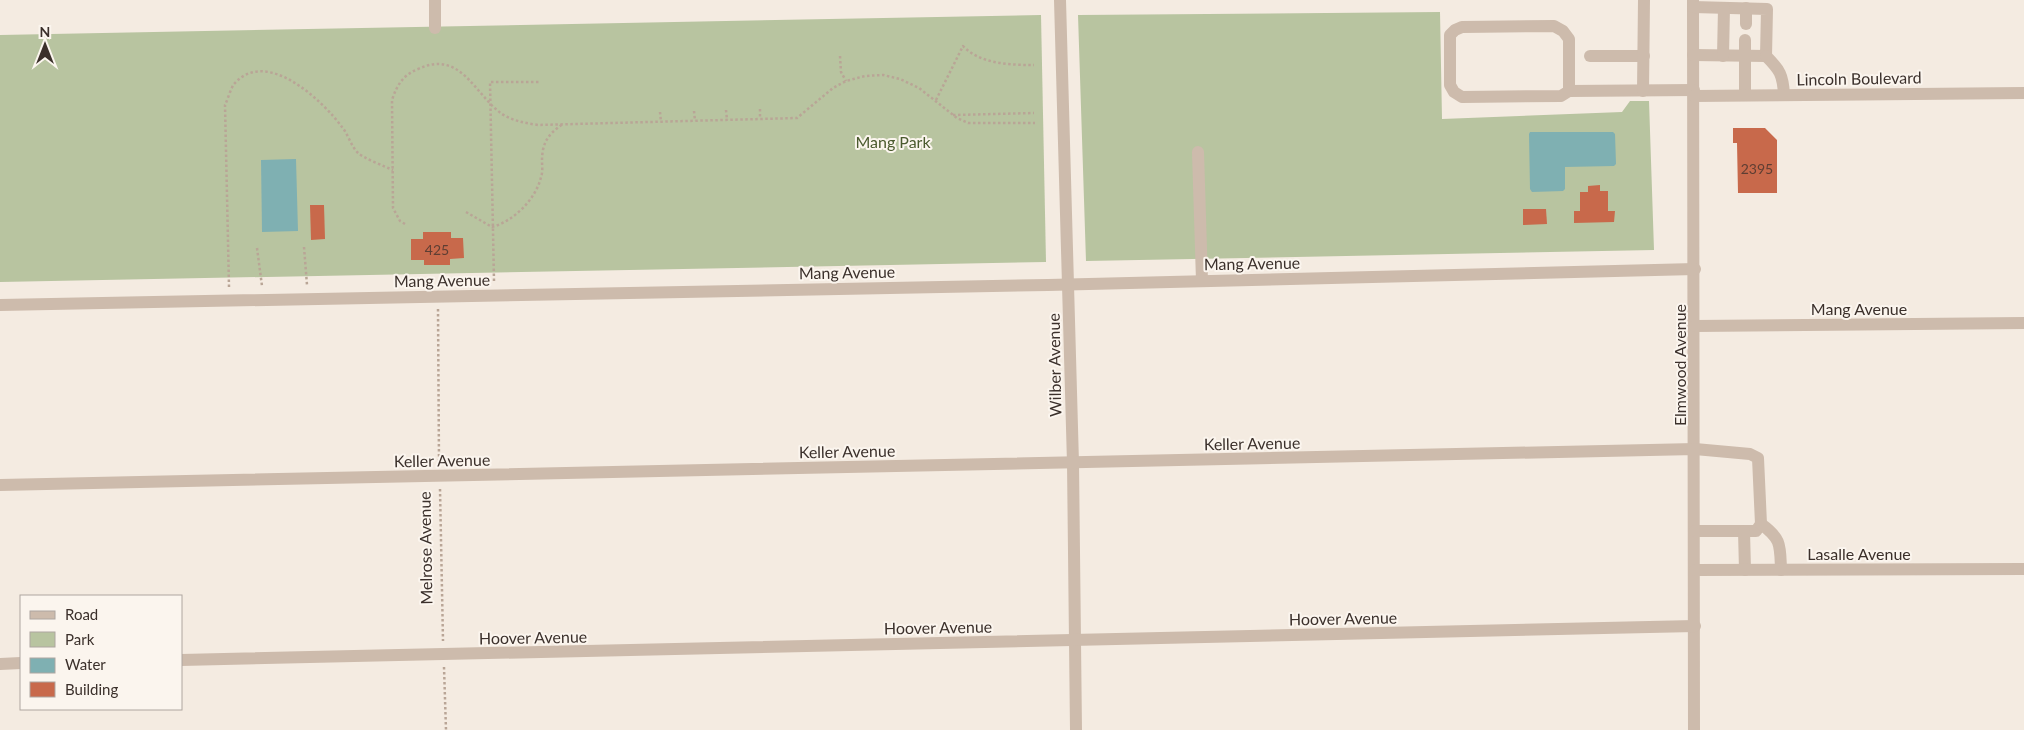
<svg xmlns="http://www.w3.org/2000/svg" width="2024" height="730" font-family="Lato,sans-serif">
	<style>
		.green { fill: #b8c4a0 }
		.water { fill: #7fb0b2 }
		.building { fill: #c8694b }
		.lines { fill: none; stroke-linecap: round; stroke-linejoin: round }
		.path { stroke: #b9a596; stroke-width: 2.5; stroke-dasharray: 2.5 2.5; stroke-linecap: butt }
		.minor { stroke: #cdbbac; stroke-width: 12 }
		.labels { text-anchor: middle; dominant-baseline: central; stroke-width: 4; stroke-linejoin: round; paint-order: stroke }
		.number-label { font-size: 14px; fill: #5e3e33 }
		.street-label { font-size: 16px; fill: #3b302b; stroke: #fbf5ee }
		.park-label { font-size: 16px; fill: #4a5a2e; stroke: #fbf5ee }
	</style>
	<rect width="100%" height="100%" fill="#f4ebe1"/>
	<!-- green -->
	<g class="green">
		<path d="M1440 12 1442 119 1622 112 1630 101H1649L1654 250 1086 261 1078 15Z"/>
		<path d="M1041 15 1046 262 0 282V35Z"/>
	</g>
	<!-- water -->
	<g class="water">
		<path d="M1530 132H1613L1615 134 1616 164 1614 166 1565 167V189L1563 191 1532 192 1530 189 1529 134Z"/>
		<path d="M296 159 298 231 262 232 261 160Z"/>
	</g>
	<!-- building -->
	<g class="building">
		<path d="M1733 128H1765L1777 140V193H1738L1737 143H1733Z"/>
		<path d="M1600 185V191H1608V211H1615L1614 222 1574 223V211H1580V192H1588V186Z"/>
		<path d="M310 205H324L325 239 311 240Z"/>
		<path d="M1523 209H1546L1547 224 1523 225Z"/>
		<path d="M423 232H451V238H463L464 258 450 259V265H424V260H411V239H423Z"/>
	</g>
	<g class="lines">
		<!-- path -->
		<g class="path">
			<path d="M840 56 841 72 846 81"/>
			<path d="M936 100 963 46C980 64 1010 65 1034 65"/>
			<path d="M760 109V119"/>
			<path d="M726 110 727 120"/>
			<path d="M694 111 695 121"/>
			<path d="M660 112 661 122"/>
			<path d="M953 115 1034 113"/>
			<path d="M466 212 492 227C514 221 536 199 541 177 543 172 542 166 542 161 542 143 548 134 563 124"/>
			<path d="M405 224 400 221 393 208 392 100C397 85 403 75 418 69 461 49 474 94 502 114 513 121 525 123 538 125L797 118 833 88 846 81 865 76 883 75 900 79 919 88 957 118 968 123H1035"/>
			<path d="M304 247 307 285"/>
			<path d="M257 248 262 286"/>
			<path d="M494 281 490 82H540"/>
			<path d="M229 287 225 105C228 99 230 90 234 84 266 47 322 100 342 127 348 134 351 146 358 153 365 159 384 166 393 170"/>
			<path d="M438 309 439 464"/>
			<path d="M440 489 443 641"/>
			<path d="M444 667 446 730"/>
		</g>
		<!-- minor -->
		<g class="minor">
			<path d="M435 0V28"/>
			<path d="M1060 0 1073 463 1076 730"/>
			<path d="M1693 0 1694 730"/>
			<path d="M1693 7 1767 9 1766 56 1693 55"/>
			<path d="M1746 24V8"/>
			<path d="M1590 56H1644"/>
			<path d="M1723 56 1724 8"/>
			<path d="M1766 56C1780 70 1783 75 1784 95"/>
			<path d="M1569 91 1561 96 1462 97 1454 92 1450 85V35L1455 30 1462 27 1554 26 1563 31 1569 39V91L1694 90"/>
			<path d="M1643 91 1644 0"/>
			<path d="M1745 95V40"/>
			<path d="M1694 96 2024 93"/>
			<path d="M1198 152 1202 281"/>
			<path d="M0 305 1048 285 1695 269"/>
			<path d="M1695 326 2024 323"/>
			<path d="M0 485 1695 449 1750 454 1758 458 1761 524 1756 531H1695"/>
			<path d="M1761 524C1782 539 1780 546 1781 570"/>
			<path d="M1744 531 1745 570"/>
			<path d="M1695 570 2024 569"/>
			<path d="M181 660 1695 626"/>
			<path d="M0 664 21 663"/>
		</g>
	</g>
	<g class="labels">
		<!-- number labels -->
		<g class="number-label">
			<text x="1757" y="168">2395</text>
			<text x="437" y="249">425</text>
		</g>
		<!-- street labels -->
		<g class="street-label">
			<text transform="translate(1859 78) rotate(-1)">Lincoln Boulevard</text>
			<text transform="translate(1252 263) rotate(-1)">Mang Avenue</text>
			<text transform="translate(847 272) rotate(-1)">Mang Avenue</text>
			<text transform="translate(442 280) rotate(-1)">Mang Avenue</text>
			<text x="1859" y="308">Mang Avenue</text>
			<text transform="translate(1054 365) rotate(-91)">Wilber Avenue</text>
			<text transform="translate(1679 365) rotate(-90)">Elmwood Avenue</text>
			<text transform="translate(1252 443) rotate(-1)">Keller Avenue</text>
			<text transform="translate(847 451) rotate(-1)">Keller Avenue</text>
			<text transform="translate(442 460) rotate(-1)">Keller Avenue</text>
			<text transform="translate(425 548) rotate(-91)">Melrose Avenue</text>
			<text x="1859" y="553">Lasalle Avenue</text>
			<text transform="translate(1343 618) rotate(-1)">Hoover Avenue</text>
			<text transform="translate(938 627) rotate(-1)">Hoover Avenue</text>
			<text transform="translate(533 637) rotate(-1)">Hoover Avenue</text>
		</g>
		<!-- park labels -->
		<g class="park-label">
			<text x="893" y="141">Mang Park</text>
		</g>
	</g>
	<!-- legend -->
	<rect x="20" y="595" width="162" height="115" fill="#fbf5ee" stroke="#aea6a0"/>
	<rect x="30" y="611" width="25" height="8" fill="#cdbbac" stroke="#aea6a0"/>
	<text x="65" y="620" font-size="15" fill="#3b302b">Road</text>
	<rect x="30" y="632" width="25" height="15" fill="#b8c4a0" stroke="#aea6a0"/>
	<text x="65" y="645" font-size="15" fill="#3b302b">Park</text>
	<rect x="30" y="658" width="25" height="15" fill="#7fb0b2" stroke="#aea6a0"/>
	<text x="65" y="670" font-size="15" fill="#3b302b">Water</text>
	<rect x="30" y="682" width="25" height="15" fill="#c8694b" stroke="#aea6a0"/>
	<text x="65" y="695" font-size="15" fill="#3b302b">Building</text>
	<!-- north arrow -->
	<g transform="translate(45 45)" stroke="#fbf5ee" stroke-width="4" paint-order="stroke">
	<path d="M0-4L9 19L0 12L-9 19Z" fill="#3b302b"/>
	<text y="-8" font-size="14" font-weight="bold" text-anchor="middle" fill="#3b302b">N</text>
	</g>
</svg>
